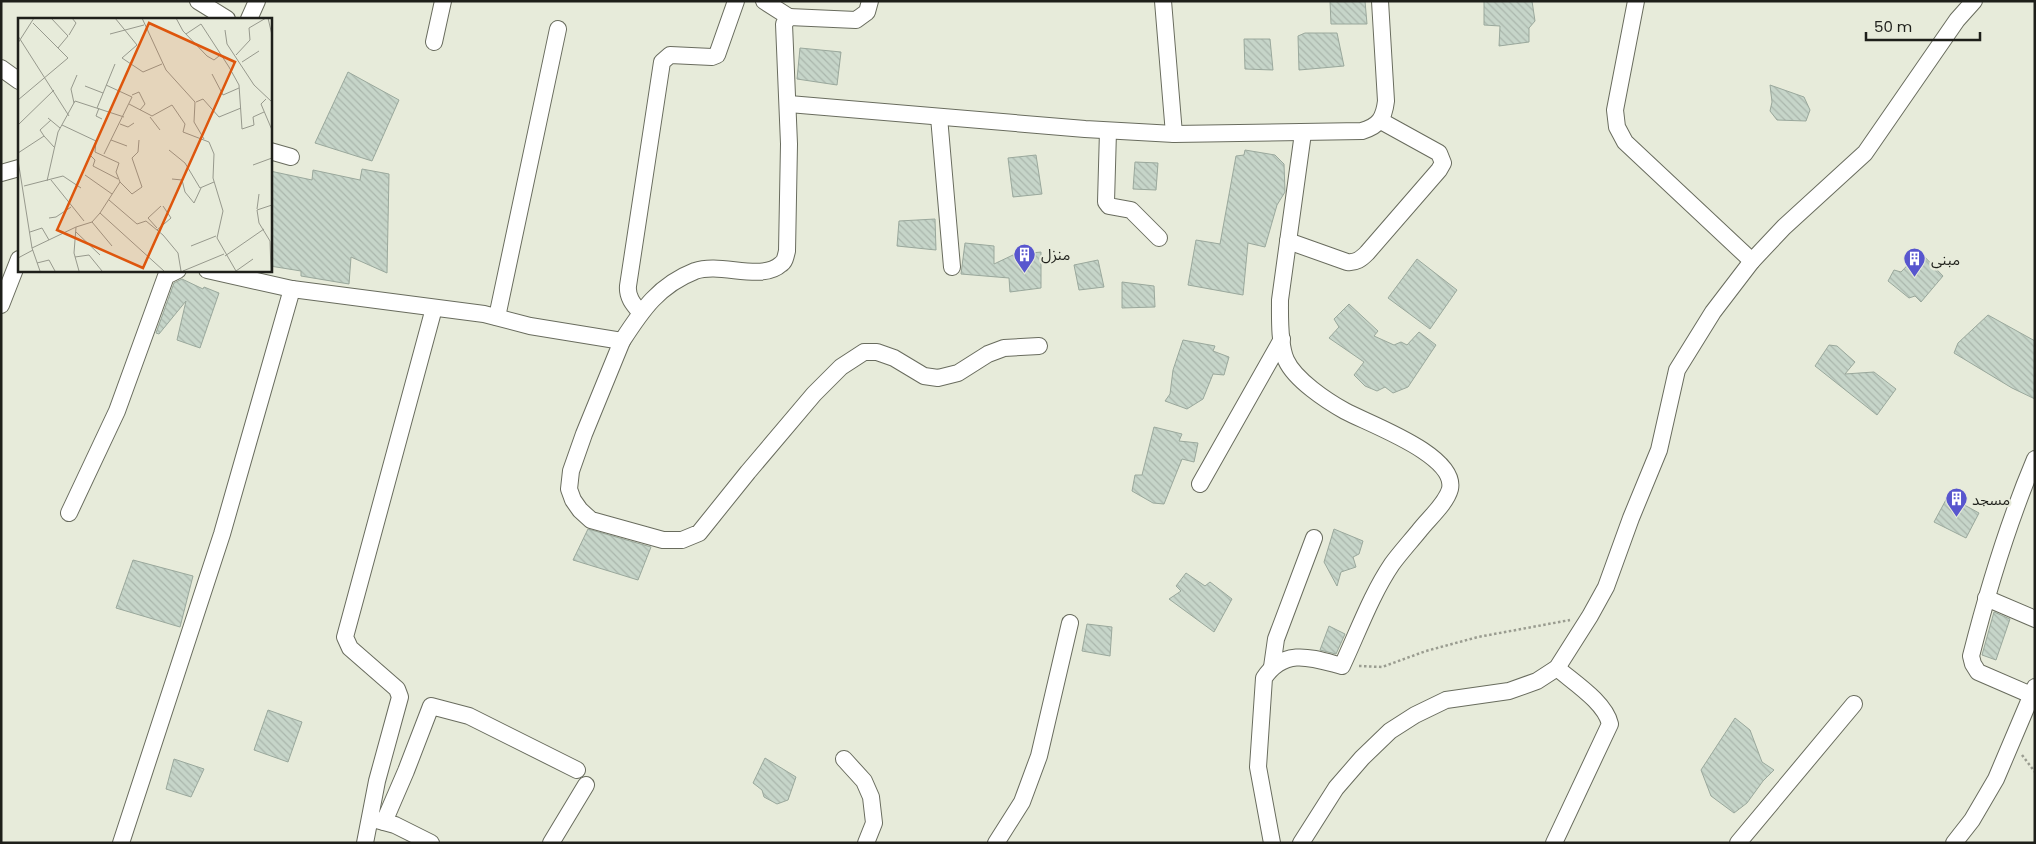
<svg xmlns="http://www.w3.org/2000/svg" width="2036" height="844" font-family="Poppins,'Noto Sans Arabic',sans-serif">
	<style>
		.building { fill: url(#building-back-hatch); stroke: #9aa89c }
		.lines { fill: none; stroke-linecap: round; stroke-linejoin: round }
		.minor-casing { stroke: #696c5e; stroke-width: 18 }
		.path { stroke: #9a9c90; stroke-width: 2.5; stroke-dasharray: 2.5 2.5; stroke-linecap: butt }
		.minor { stroke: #fff; stroke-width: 16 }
		.labels { text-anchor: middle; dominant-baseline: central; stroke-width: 4.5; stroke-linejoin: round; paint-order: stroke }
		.poi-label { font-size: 15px; fill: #1e1f1a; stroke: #e7ebda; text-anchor: start }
		.inset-road { fill: none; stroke: #97998d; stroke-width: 1 }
		.view { fill: #de560d; fill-opacity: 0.15; stroke: #de560d; stroke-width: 2.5 }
		.inset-edge { fill: none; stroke: #1e1f1a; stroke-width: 2.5 }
	</style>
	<defs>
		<pattern id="building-back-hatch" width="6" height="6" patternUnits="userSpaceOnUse" patternTransform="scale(1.25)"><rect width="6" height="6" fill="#c6d5c9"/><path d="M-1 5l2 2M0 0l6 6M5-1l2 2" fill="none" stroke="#aab6ac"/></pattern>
	</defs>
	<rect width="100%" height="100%" fill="#e7ebda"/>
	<!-- building -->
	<g class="building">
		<path d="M1330 1H1365L1367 24H1331Z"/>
		<path d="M1484 1H1532L1535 21 1529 28V42L1499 46 1500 26 1484 25Z"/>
		<path d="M1305 33H1337L1344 66 1299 70 1298 36Z"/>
		<path d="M1244 39H1270L1273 70 1245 69Z"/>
		<path d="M800 48 841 52 837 85 797 79Z"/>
		<path d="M348 72 399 100 372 161 315 143Z"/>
		<path d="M1770 85 1804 97 1810 110 1806 121 1777 120 1770 111 1772 102Z"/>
		<path d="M1245 150 1275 155 1284 164 1285 192 1277 205 1265 247 1248 243 1243 295 1188 285 1196 240 1220 244 1236 156 1244 155Z"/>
		<path d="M1036 155 1042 194 1013 197 1008 158Z"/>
		<path d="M1135 162 1158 163 1156 190 1133 189Z"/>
		<path d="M362 169 389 174 387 273 351 257 349 284 301 276V271L270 266V171L312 180 313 170 360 180Z"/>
		<path d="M935 219 936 250 897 246 899 221Z"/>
		<path d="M965 243 994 246V264L1013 255 1041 252V288L1010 292 1009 278 961 274Z"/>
		<path d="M1920 252 1943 276 1921 302 1915 296 1909 298 1888 281 1894 270 1901 272Z"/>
		<path d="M1417 259 1457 290 1430 329 1388 298Z"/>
		<path d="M1098 260 1104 287 1079 290 1074 265Z"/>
		<path d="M182 279 203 289 204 287 219 293 200 348 177 340 186 301 159 334 156 333 174 283Z"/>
		<path d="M1122 282 1154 286 1155 307 1122 308Z"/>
		<path d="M1349 304 1378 331 1374 336 1394 345 1401 342 1407 345 1419 332 1436 345 1408 387 1393 393 1385 387 1377 391 1365 386 1354 375 1364 362 1329 338 1339 327 1334 319Z"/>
		<path d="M1988 315 2035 341V399L2012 388 1954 353 1958 343Z"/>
		<path d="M1183 340 1215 346 1213 351 1229 357 1224 375 1213 374 1203 399 1187 409 1165 401 1170 394 1173 370Z"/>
		<path d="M1829 345 1837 346 1855 362 1845 374 1874 372 1896 389 1877 415 1815 366Z"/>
		<path d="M1154 427 1182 434 1179 441 1198 443 1194 462 1182 459 1164 504 1153 503 1132 491 1135 475H1142Z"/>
		<path d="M1948 496 1979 513 1966 538 1934 522Z"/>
		<path d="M588 529 651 547 638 580 573 560Z"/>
		<path d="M1334 529 1363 541 1359 554 1353 557 1356 567 1341 572 1337 586 1324 562Z"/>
		<path d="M133 560 193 576 180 627 116 608Z"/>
		<path d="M1186 573 1205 586 1210 582 1232 599 1214 632 1169 599 1181 591 1176 586Z"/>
		<path d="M1994 612 2010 619 1996 660 1982 655Z"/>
		<path d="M1087 624 1112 627 1110 656 1082 651Z"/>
		<path d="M1329 626 1345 634 1336 654 1320 650Z"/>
		<path d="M268 710 302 722 288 762 254 750Z"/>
		<path d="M1735 718 1750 730 1762 762 1774 770 1763 781 1747 803 1734 813 1711 796 1701 770Z"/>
		<path d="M765 758 796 777 788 800 777 804 764 797 762 790 753 783Z"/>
		<path d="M174 759 204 769 191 797 166 789Z"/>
	</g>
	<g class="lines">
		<defs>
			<g id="minor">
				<path d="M198 1 227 19"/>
				<path d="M764 1 789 17"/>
				<path d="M1163 1 1174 134"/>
				<path d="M1636 1 1615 110 1617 127 1625 142 1752 261"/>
				<path d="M249 19 257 1"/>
				<path d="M434 42 443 1"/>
				<path d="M1 68 19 81"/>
				<path d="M789 104 1085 129 1174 134 1362 131C1379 126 1384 118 1386 101L1380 1"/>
				<path d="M939 117 952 267"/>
				<path d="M1108 131 1106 202 1109 206 1131 210 1159 238"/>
				<path d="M270 151 291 157"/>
				<path d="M1 173 19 168"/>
				<path d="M1288 241 1347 262C1356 263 1361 259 1367 253L1439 170 1443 163 1439 153 1381 121"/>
				<path d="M292 289 484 314 530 326 622 341C642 310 659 285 695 271 721 262 762 282 781 264 785 262 786 255 787 251L789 144 784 24 789 17 856 20 867 12 870 1"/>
				<path d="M1 305 19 259"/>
				<path d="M640 312C633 304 627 297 628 286L662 62 670 55 712 57 717 55 736 1"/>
				<path d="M497 317 558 29"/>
				<path d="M622 341 584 434 571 471 569 489 573 500 580 510 591 520 663 540H682L699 533 748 472 814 394 841 367 864 352H877L894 358 924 376 938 378 958 373 988 354 1004 348 1039 346"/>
				<path d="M1200 484 1282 339"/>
				<path d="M69 513 117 411 166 276 178 270"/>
				<path d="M1986 598 2035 619"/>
				<path d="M1272 667 1276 639 1314 538"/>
				<path d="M2031 695 1978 672 1973 664 1971 656C1988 589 2008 523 2035 459"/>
				<path d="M844 759 864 781 871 797 874 823 866 843"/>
				<path d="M373 819 395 825 431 843"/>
				<path d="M384 822 406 771 431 706 469 716 577 770"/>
				<path d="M121 843 222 534 292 289 207 270"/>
				<path d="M365 843 377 781 400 697 397 689 350 648 345 637 434 308"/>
				<path d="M551 843 586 785"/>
				<path d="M996 843 1022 802 1039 756 1070 623"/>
				<path d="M1272 843 1258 767 1264 678C1285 647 1312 658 1342 666 1358 632 1371 595 1392 564 1400 553 1410 542 1419 531 1428 519 1446 504 1450 489 1457 455 1369 424 1345 411 1327 401 1295 380 1286 360 1279 345 1280 317 1280 300L1303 133"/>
				<path d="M1301 843 1336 788 1362 758 1390 731 1415 715 1446 700 1509 691 1537 681 1557 668 1590 616 1606 587 1631 518 1659 450 1677 370 1713 312 1752 261 1784 227 1865 153 1957 20 1974 1"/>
				<path d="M1554 843 1610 724C1605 702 1573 682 1557 668"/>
				<path d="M1738 843 1854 704"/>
				<path d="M1954 843 1972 820 1996 779 2035 687"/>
			</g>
		</defs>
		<!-- minor casing -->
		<use href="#minor" class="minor-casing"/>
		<!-- path -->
		<g class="path">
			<path d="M1359 666 1382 667 1426 651 1478 637 1570 620"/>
			<path d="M2022 755 2035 772"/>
		</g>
		<!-- minor -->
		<use href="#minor" class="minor"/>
	</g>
	<!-- icons -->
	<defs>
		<symbol id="building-pin" viewBox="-11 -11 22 30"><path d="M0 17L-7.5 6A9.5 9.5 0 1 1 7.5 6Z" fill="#5856ce" stroke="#e7ebda"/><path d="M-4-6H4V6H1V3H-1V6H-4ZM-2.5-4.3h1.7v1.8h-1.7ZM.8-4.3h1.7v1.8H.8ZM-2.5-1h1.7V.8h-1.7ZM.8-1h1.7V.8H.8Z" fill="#fff"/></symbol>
	</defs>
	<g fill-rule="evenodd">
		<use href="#building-pin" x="1012" y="242" width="25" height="34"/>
		<use href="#building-pin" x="1902" y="246" width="25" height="34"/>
		<use href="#building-pin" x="1944" y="486" width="25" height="34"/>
	</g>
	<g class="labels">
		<!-- poi labels -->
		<g class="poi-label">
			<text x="1041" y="254">منزل</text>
			<text x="1931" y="259">مبنى</text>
			<text x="1972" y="499">مسجد</text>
		</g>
	</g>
	<!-- overview -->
	<g transform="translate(18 18)">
		<rect width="254" height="254" fill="#e7ebda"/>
		<path class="inset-road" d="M33 0 50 18 40 30M97 0 119 27 104 40 125 54 144 46M124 0 148 52 177 84 176 104 186 121M158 0 165 13 189 38 196 42 201 38M250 0 254 17M207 12 209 26 236 67 254 84M92 16 126 7M168 16 183 6 211 49 221 67 224 111 236 107 235 99 246 94M51 17 58 5 54 0M0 18 51 98M0 25 16 0M218 37 232 22 231 10 248 0M224 44 241 33M194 56 205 77 221 70M67 68 85 75M114 77 121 74 127 86 122 92M248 81 243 86 254 112M0 82 50 40 15 5M178 84 185 81 201 99 223 90M56 85 53 71 59 57M111 86 134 98 154 87 167 106 165 114 191 124 196 136 195 160 205 193 199 220 218 253 235 241M79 90 97 46M81 90 78 98 84 101M132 99 142 112M30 100 42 110M102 106 110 109 116 105M0 107 36 72M44 107 78 123 77 134 101 145 98 154 102 164 82 195M26 118 22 112 33 102M93 122 109 128M151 132 167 145 182 170 196 164M0 135 26 118 36 129M86 136 114 79 88 67M72 137 77 142 75 148 100 161M0 142 14 230 22 253M235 147 254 140M67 157 94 176M154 161 164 162 167 174 176 185 183 170M33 162 66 203M29 163 40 114 57 83 106 99M102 164 114 176 124 169 114 140 120 134 121 122M6 168 45 158 63 170M91 182 119 206 128 203 145 217 160 235 163 253M239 191 241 176M31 200 38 199 53 189M74 204 94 228M139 210 130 200 143 188M139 212 153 200 145 188M12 214 24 210 31 222M58 214 82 237M173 228 198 218M14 230 58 209M207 238 246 211M57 239 71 237 84 253M0 240 15 232M19 245 31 242 37 253M61 253 56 235 58 209 74 204 82 195 146 253M165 253 206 236M253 253 252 223 241 205 239 192 254 187"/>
		<path class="view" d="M131 5 217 44 125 250 39 212Z"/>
		<rect width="254" height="254" class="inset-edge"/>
	</g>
	<!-- border -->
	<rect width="2036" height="844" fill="none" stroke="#1e1f1a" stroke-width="5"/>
	<!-- scale -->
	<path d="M1866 32v8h114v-8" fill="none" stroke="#1e1f1a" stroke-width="2.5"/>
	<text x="1874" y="32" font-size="15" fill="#1e1f1a" stroke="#e7ebda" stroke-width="4" paint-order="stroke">50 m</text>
</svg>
